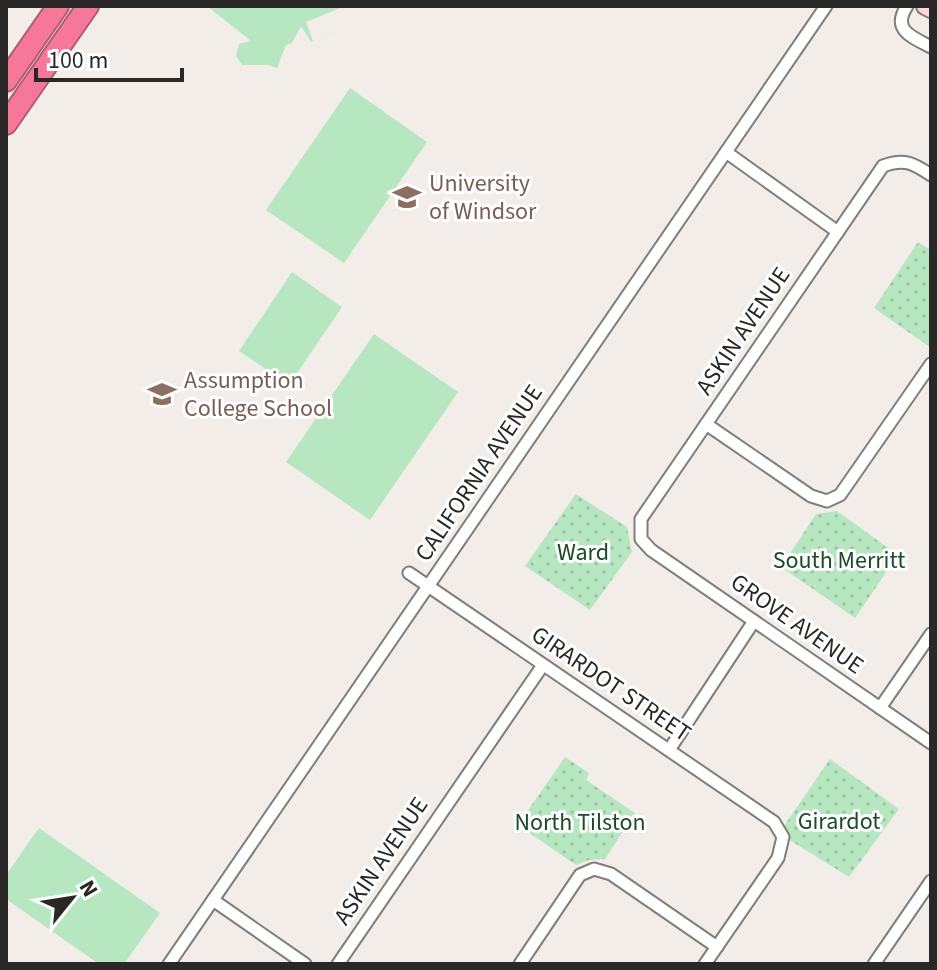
<svg xmlns="http://www.w3.org/2000/svg" width="937" height="970" font-family="'Source Sans 3',sans-serif">
	<style>
		.park { fill: url(#park-dots) }
		.pitch { fill: #b7e7c0 }
		.lines { fill: none; stroke-linecap: round; stroke-linejoin: round }
		.street-casing { stroke: #827d79; stroke-width: 15 }
		.secondary-casing { stroke: #827d79; stroke-width: 20 }
		.highway-casing { stroke: #af5b72; stroke-width: 24 }
		.street { stroke: #fff; stroke-width: 11 }
		.secondary { stroke: #fdd6e1; stroke-width: 16 }
		.highway { stroke: #f7779b; stroke-width: 20 }
		.labels { text-anchor: middle; dominant-baseline: central; stroke-width: 6; stroke-linejoin: round; paint-order: stroke }
		.education-label { font-size: 24px; fill: #785e54; stroke: #fff; text-anchor: start }
		.street-label { font-size: 24px; fill: #2a2826; stroke: #fff }
		.park-label { font-size: 24px; fill: #1b4b28; stroke: #fff }
	</style>
	<defs>
		<pattern id="park-dots" width="8" height="8" patternUnits="userSpaceOnUse" patternTransform="scale(2)"><rect width="8" height="8" fill="#b7e7c0"/><path d="M2 2h.1M6 6h.1" fill="none" stroke="#9ec6a5" stroke-width="1.8" stroke-linecap="round"/></pattern>
	</defs>
	<rect width="100%" height="100%" fill="#f2ede8"/>
	<!-- park -->
	<g class="park">
		<path d="M918 242 931 250V348L874 308Z"/>
		<path d="M576 494 627 527 632 552 590 610 525 566Z"/>
		<path d="M837 511 898 555 855 618 781 567 816 514Z"/>
		<path d="M565 757 589 773 586 780 635 813 605 859 589 860 576 865 518 825Z"/>
		<path d="M830 759 899 809 849 877 788 839 784 826Z"/>
	</g>
	<!-- pitch -->
	<g class="pitch">
		<path d="M207 6H345L306 22 313 41 398 6 311 42 301 26 292 43 286 45 277 68 268 65H242L236 56 239 44 251 41Z"/>
		<path d="M350 88 427 142 344 263 266 210Z"/>
		<path d="M292 272 342 307 289 385 239 351Z"/>
		<path d="M374 334 458 392 370 520 286 462Z"/>
		<path d="M39 828 160 913 124 964H99L6 899V875Z"/>
	</g>
	<g class="lines">
		<defs>
			<g id="street">
				<path d="M907 6C891 30 912 37 931 47"/>
				<path d="M726 152 838 232"/>
				<path d="M931 175C913 163 904 158 883 166L641 519V539L651 550 931 743"/>
				<path d="M706 424 811 496 827 501 840 495 931 364"/>
				<path d="M409 573 774 822 783 837 778 858 705 964"/>
				<path d="M880 708 931 634"/>
				<path d="M669 750 754 621"/>
				<path d="M213 900 305 964"/>
				<path d="M169 964 826 6"/>
				<path d="M338 964 543 665"/>
				<path d="M520 964 580 875 594 869 611 874 717 947"/>
				<path d="M874 964 931 881"/>
			</g>
			<path id="secondary" d="M925 6 931 9"/>
			<g id="highway">
				<path d="M6 81 58 6"/>
				<path d="M6 124 88 6"/>
			</g>
		</defs>
		<!-- street casing -->
		<use href="#street" class="street-casing"/>
		<!-- secondary casing -->
		<use href="#secondary" class="secondary-casing"/>
		<!-- highway casing -->
		<use href="#highway" class="highway-casing"/>
		<!-- street -->
		<use href="#street" class="street"/>
		<!-- secondary -->
		<use href="#secondary" class="secondary"/>
		<!-- highway -->
		<use href="#highway" class="highway"/>
	</g>
	<!-- icons -->
	<defs>
		<symbol id="university-bare" viewBox="-9 -9 18 18"><path d="M0-5L7-2L0 1L-7-2ZM-4 1L0 2.5L4 1V4Q0 6-4 4Z" fill="#8d6e63" stroke="#fff" stroke-width="2.5" paint-order="stroke"/></symbol>
		<symbol id="school-bare" viewBox="-9 -9 18 18"><path d="M0-5L7-2L0 1L-7-2ZM-4 1L0 2.5L4 1V4Q0 6-4 4Z" fill="#8d6e63" stroke="#fff" stroke-width="2.5" paint-order="stroke"/></symbol>
	</defs>
	<g fill-rule="evenodd">
		<use href="#university-bare" x="387" y="177" width="40" height="40"/>
		<use href="#school-bare" x="142" y="374" width="40" height="40"/>
	</g>
	<g class="labels">
		<!-- education labels -->
		<g class="education-label">
			<text x="429" y="183">University<tspan x="429" dy="28">of Windsor</tspan></text>
			<text x="184" y="380">Assumption<tspan x="184" dy="28">College School</tspan></text>
		</g>
		<!-- street labels -->
		<g class="street-label">
			<text transform="translate(743 331) rotate(-56)">ASKIN AVENUE</text>
			<text transform="translate(479 473) rotate(-56)">CALIFORNIA AVENUE</text>
			<text transform="translate(797 624) rotate(35)">GROVE AVENUE</text>
			<text transform="translate(611 684) rotate(34)">GIRARDOT STREET</text>
			<text transform="translate(381 861) rotate(-56)">ASKIN AVENUE</text>
		</g>
		<!-- park labels -->
		<g class="park-label">
			<text x="583" y="552">Ward</text>
			<text x="839" y="560">South Merritt</text>
			<text x="839" y="821">Girardot</text>
			<text x="580" y="822">North Tilston</text>
		</g>
	</g>
	<!-- border -->
	<rect width="937" height="970" fill="none" stroke="#2a2826" stroke-width="16"/>
	<!-- north arrow -->
	<g transform="translate(72 898) rotate(60)" stroke="#ffffff" stroke-width="6" paint-order="stroke">
	<path d="M0-6L14 30L0 20L-14 30Z" fill="#2a2826"/>
	<text y="-12" font-size="22" font-weight="bold" text-anchor="middle" fill="#2a2826">N</text>
	</g>
	<!-- scale -->
	<path d="M36 68v12h146v-12" fill="none" stroke="#2a2826" stroke-width="4"/>
	<text x="48" y="68" font-size="24" fill="#2a2826" stroke="#ffffff" stroke-width="6" paint-order="stroke">100 m</text>
</svg>
